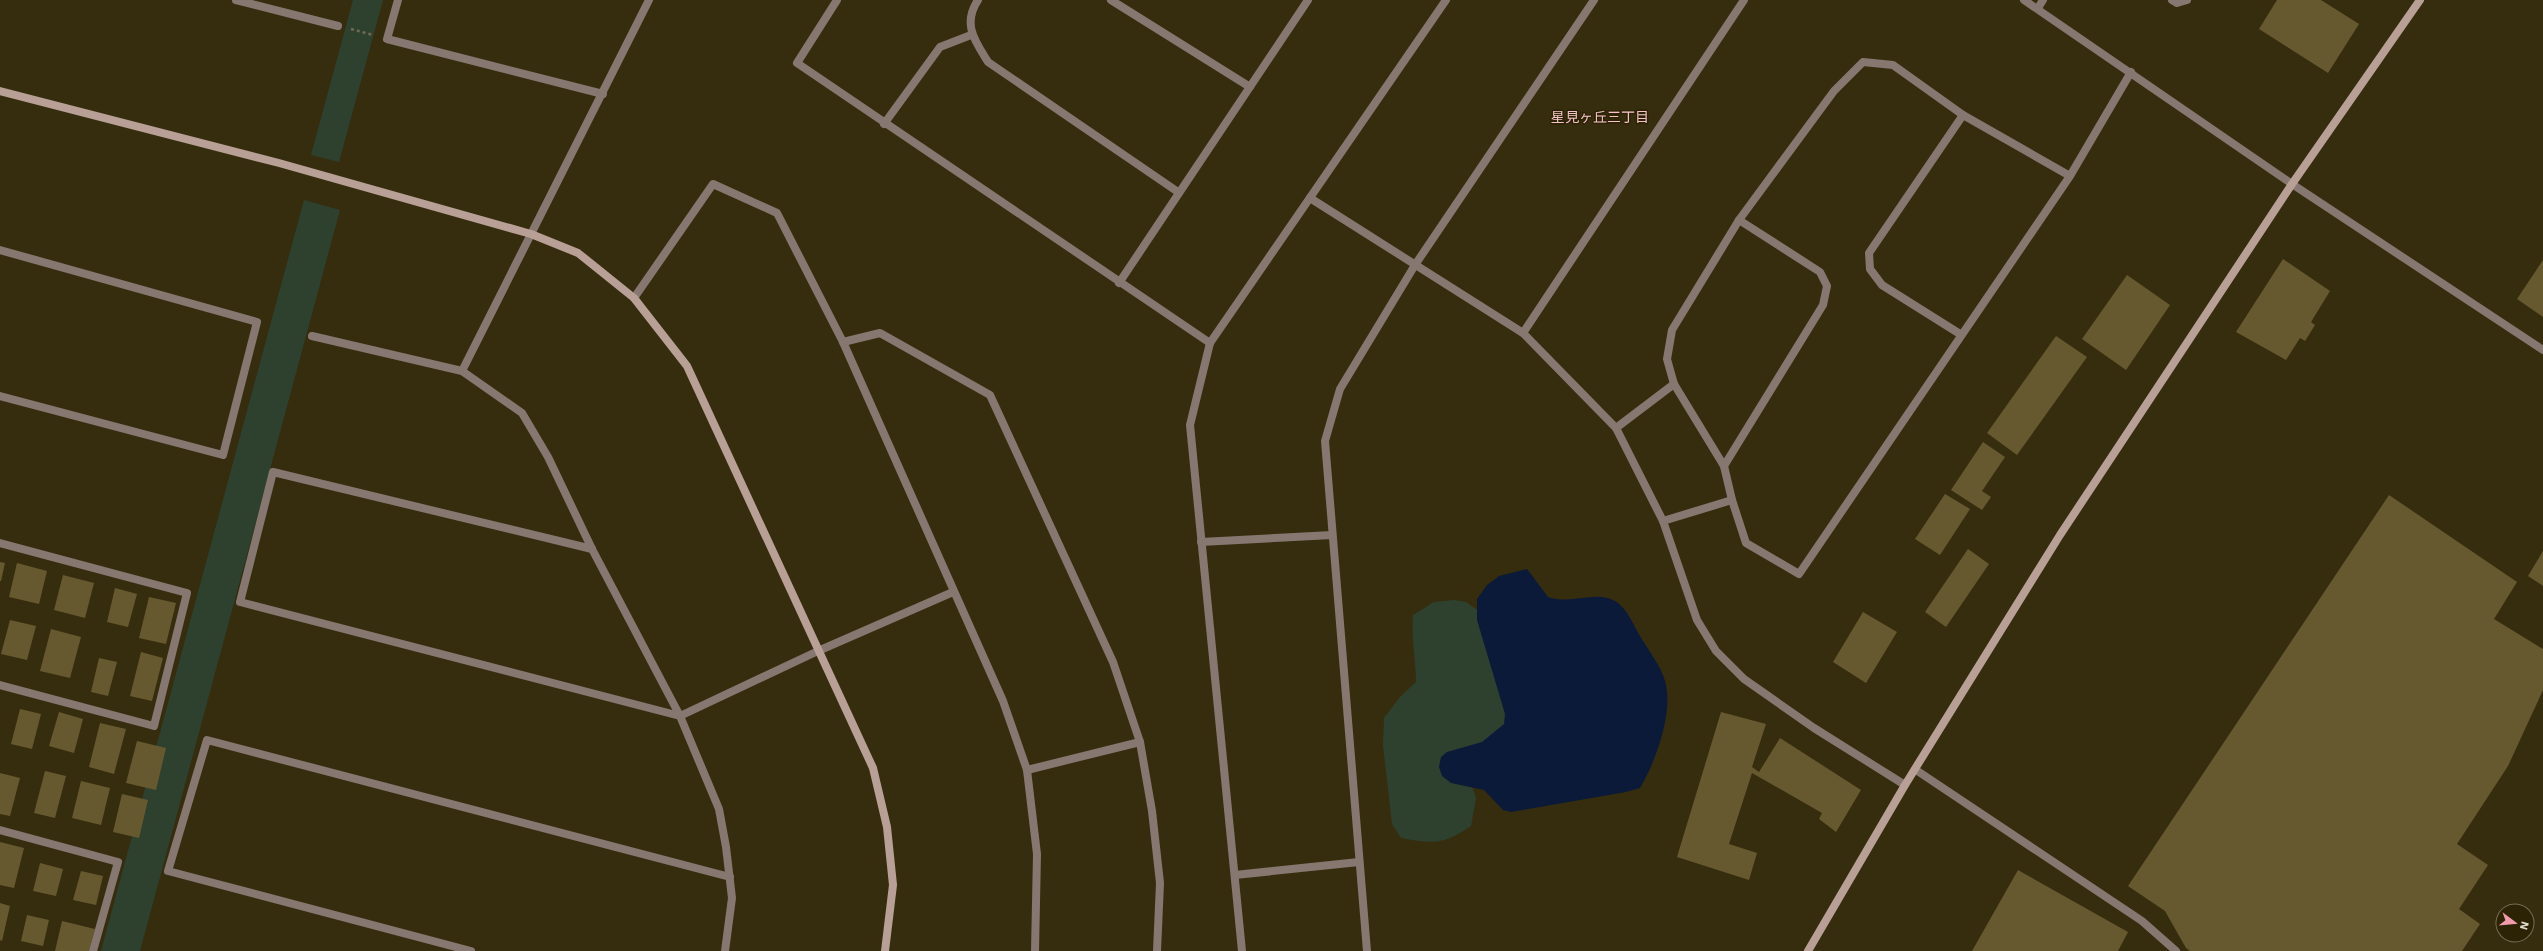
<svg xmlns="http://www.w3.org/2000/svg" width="2543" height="951" font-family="'Work Sans','Noto Sans JP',sans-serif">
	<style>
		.green { fill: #2e412f }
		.water { fill: #0b1a39 }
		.building { fill: #67592f }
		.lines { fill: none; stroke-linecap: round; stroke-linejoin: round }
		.path { stroke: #726a50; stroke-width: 2.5; stroke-dasharray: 3 3; stroke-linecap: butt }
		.lane { stroke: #877771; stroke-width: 8 }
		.street { stroke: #877771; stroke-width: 8 }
		.secondary { stroke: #b9a097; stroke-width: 8 }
		.labels { text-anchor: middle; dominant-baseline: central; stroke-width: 3; stroke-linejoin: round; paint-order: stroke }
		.neighbourhood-label { font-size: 14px; fill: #f5c1cb; stroke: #2c2304 }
	</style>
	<rect width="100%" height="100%" fill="#362d0e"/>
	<!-- green -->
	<g class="green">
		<path d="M353 0H383L339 162 311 155Z"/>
		<path d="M304 200 340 210 140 951H101Z"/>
		<path d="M1454 600 1466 602 1484 615 1509 691 1505 734 1464 764 1476 798 1471 826C1443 845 1433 844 1401 838L1392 824 1383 745 1384 718 1400 697 1416 682C1416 659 1411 639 1413 615L1434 602Z"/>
	</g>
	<!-- water -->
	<path class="water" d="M1527 569 1548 597C1572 605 1594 591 1613 600 1626 606 1633 624 1640 636 1648 650 1661 666 1665 681 1674 711 1656 761 1640 788L1626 792 1511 812 1503 810 1484 790 1451 783 1442 776 1439 767 1441 757 1447 752 1482 742 1504 724 1505 714 1477 620V599L1487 585 1499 576Z"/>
	<!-- building -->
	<g class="building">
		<path d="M2277 0H2321L2359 24 2328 73 2259 29Z"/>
		<path d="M2283 259 2330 291 2311 322 2315 325 2305 341 2300 338 2286 360 2236 332Z"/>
		<path d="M2543 260V317L2517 299Z"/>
		<path d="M2127 275 2170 305 2126 370 2082 339Z"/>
		<path d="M2056 336 2087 357 2017 455 1987 433Z"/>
		<path d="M1983 442 2005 457 1982 491 1991 497 1982 510 1951 490Z"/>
		<path d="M1945 494 1970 509 1940 555 1915 539Z"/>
		<path d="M2389 495 2517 582 2494 619 2543 649V690L2508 766 2457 844 2488 865 2459 909 2480 924 2462 951H2190L2186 948 2165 911 2128 886Z"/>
		<path d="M1968 549 1989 564 1946 627 1925 612Z"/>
		<path d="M2543 551V586L2528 576Z"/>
		<path d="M0 562 5 563 1 581H0Z"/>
		<path d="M17 563 47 571 39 604 9 597Z"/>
		<path d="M63 575 94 583 85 618 54 610Z"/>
		<path d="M115 588 137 594 128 627 107 622Z"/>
		<path d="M149 597 176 603 166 644 139 638Z"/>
		<path d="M1863 612 1897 632 1866 683 1833 662Z"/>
		<path d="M10 620 36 626 27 660 1 654Z"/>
		<path d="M51 629 81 637 70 678 40 671Z"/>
		<path d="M141 652 163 658 152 701 130 696Z"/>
		<path d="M99 658 117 662 108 696 91 692Z"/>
		<path d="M20 709 41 714 32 749 11 744Z"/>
		<path d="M59 712 83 719 74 753 49 746Z"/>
		<path d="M1721 712 1766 724 1752 767 1759 772 1780 738 1861 790 1836 832 1819 819 1822 813 1752 773 1729 844 1757 853 1749 880 1677 857Z"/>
		<path d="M100 723 126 729 114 774 89 767Z"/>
		<path d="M137 741 166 748 156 790 126 783Z"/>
		<path d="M45 771 66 776 55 818 34 813Z"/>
		<path d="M0 773 20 778 10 816 0 814Z"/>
		<path d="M81 781 110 788 101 825 72 818Z"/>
		<path d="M122 794 148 800 139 838 113 832Z"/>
		<path d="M0 842 24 848 14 888 0 885Z"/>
		<path d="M40 863 63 869 56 896 33 891Z"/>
		<path d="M2018 870 2128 932 2118 951H1972Z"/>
		<path d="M81 871 103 876 96 905 73 900Z"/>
		<path d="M0 903 10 906 2 941 0 940Z"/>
		<path d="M27 915 49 920 43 946 21 941Z"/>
		<path d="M62 921 95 929 89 951H55Z"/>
	</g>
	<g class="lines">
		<!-- path -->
		<path class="path" d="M351 29 373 35"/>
		<!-- lane -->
		<path class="lane" d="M1916 770 2142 921 2176 951"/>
		<!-- street -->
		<g class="street">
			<path d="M236 0 338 26"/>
			<path d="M398 0 387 39 603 94"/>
			<path d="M837 0 797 63 1210 343"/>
			<path d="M978 0C962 24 975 41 988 62L1178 192"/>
			<path d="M1111 0 1250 87"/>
			<path d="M2024 0 2292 184 2543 350"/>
			<path d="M2172 0 2177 3 2187 0"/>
			<path d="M2038 8 2043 0"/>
			<path d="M884 124 940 47 971 35"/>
			<path d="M2070 176 1963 115 1893 65 1863 62 1834 91 1739 220 1672 330 1667 359 1674 384 1724 466 1732 500 1746 543 1799 574 2070 176 2131 72"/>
			<path d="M1310 198 1523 333 1616 428 1663 521 1697 620 1716 651 1744 679 1814 728 1905 785"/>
			<path d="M0 250 257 322 223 455 0 396"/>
			<path d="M1119 283 1308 0"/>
			<path d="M634 298 713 184 777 213 843 342 1003 701 1027 770 1037 854 1035 951"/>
			<path d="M1523 333 1744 0"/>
			<path d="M1960 334 1882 285 1870 269 1869 253 1963 115"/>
			<path d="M312 336 462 371 522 413 548 457 592 549 680 716 719 809 726 847 732 898 725 951"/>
			<path d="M843 342 880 333 990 395 1113 662 1140 742 1152 811 1160 883 1157 951"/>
			<path d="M462 371 649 0"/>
			<path d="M1616 428 1674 384"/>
			<path d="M1724 466 1823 305 1827 286 1820 272 1739 220"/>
			<path d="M1663 521 1732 500"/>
			<path d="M1201 542 1332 535"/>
			<path d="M0 543 187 593 154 726 0 685"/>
			<path d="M592 549 273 472 240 602 680 716 818 651 953 592"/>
			<path d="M1027 770 1140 742"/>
			<path d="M0 830 118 862 93 951"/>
			<path d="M1235 875 1359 862"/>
			<path d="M471 951 168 871 207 740 730 877"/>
			<path d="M1242 951 1190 425 1210 343 1446 0"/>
			<path d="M1367 951 1325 441 1340 389 1415 265 1594 0"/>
		</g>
		<!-- secondary -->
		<g class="secondary">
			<path d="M0 91 279 163 531 234 578 253 634 298 687 366 873 768 887 827 893 885 885 951"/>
			<path d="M1808 951 1905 785 2060 535 2292 184 2420 0"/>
		</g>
	</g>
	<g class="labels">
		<!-- neighbourhood labels -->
		<g class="neighbourhood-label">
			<text x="1600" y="117">星見ヶ丘三丁目</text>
		</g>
	</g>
	<!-- north arrow -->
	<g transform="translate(2515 923) rotate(106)"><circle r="19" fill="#2c2304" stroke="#756d54"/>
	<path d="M0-3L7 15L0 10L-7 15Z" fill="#f29aad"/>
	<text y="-6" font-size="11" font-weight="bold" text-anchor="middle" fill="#e3ddcc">N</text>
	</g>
</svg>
